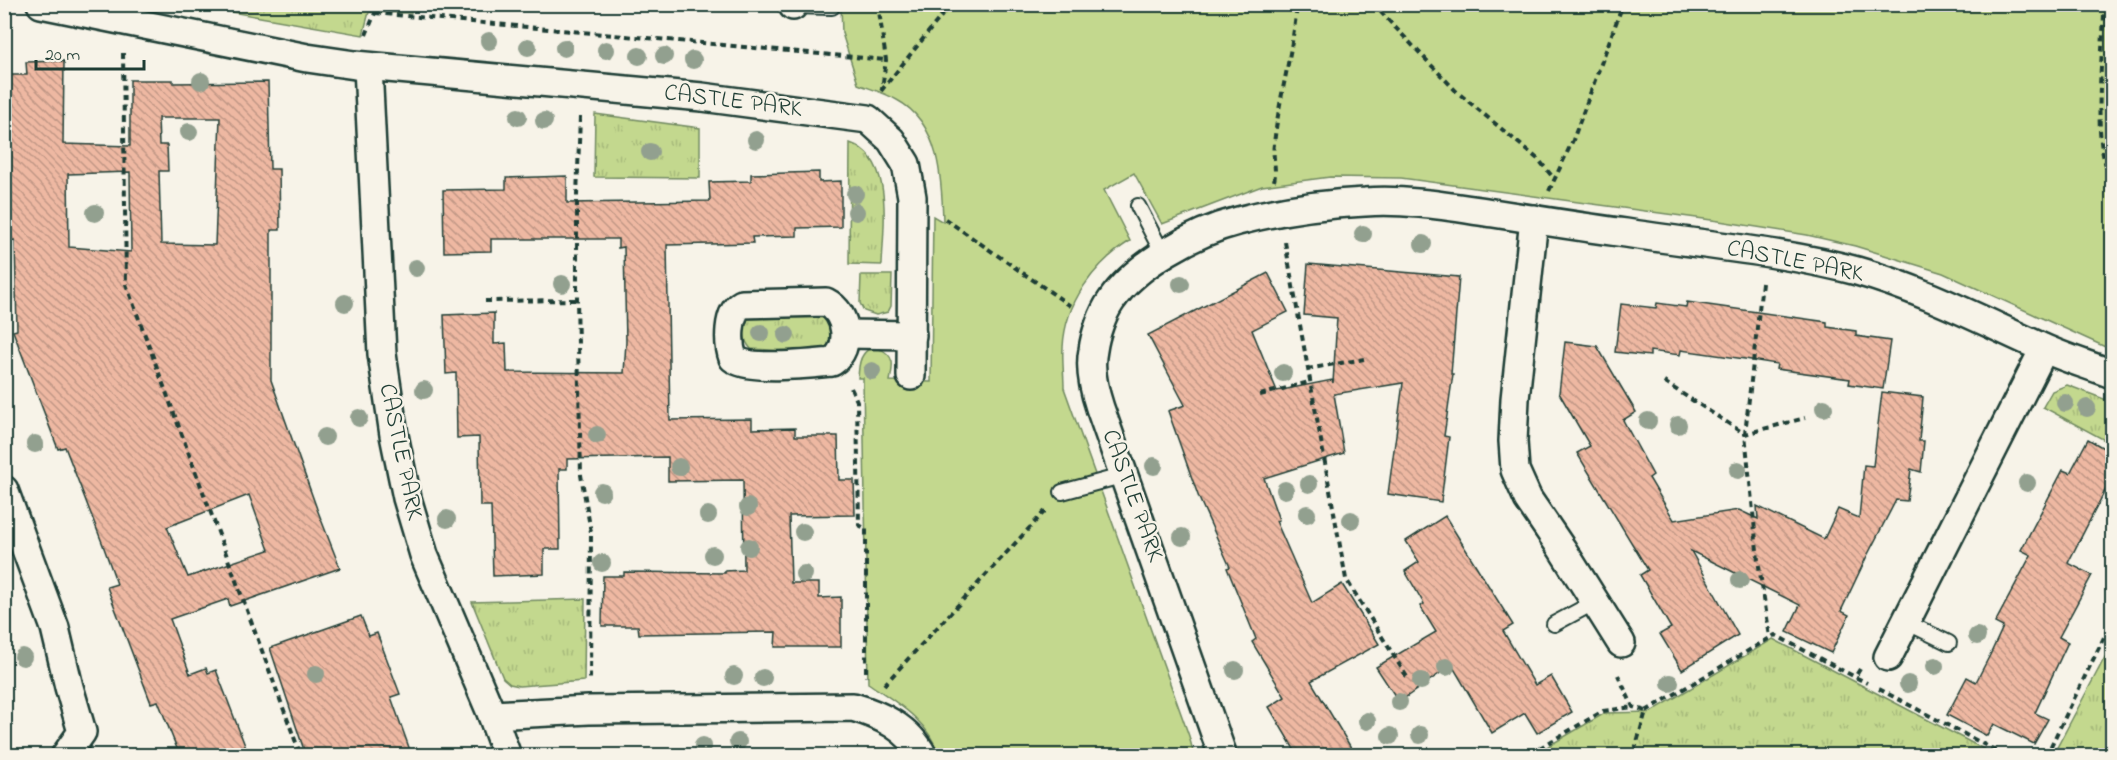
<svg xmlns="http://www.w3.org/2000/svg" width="2117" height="760" font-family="'Indie Flower',sans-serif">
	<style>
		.grass { fill: url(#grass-tufts); stroke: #718a61; stroke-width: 1.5 }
		.park { fill: #c3d88e; stroke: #718a61; stroke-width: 1.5 }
		.building { fill: url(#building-back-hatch); stroke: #1f3d34; stroke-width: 1.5; fill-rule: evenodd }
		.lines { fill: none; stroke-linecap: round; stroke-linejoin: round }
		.service-casing { stroke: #1f3d34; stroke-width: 18 }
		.minor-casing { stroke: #1f3d34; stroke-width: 32 }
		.path { stroke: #1f3d34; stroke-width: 4; stroke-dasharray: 6 4.5; stroke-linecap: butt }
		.service { stroke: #f7f3e8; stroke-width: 14 }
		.minor { stroke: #f7f3e8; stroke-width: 27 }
		.tree { fill: #92a08f }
		.labels { text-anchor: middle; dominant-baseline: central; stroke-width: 5; stroke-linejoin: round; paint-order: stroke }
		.street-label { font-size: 24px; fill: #1f3d34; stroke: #f7f3e8 }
	</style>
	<defs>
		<pattern id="grass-tufts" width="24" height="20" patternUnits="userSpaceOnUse" patternTransform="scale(1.5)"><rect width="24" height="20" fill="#c3d88e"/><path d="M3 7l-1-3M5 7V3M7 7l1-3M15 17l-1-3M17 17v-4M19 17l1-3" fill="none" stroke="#a7ba7b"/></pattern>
		<pattern id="building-back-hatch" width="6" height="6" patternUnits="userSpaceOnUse" patternTransform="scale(1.5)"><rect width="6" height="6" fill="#eeb8a2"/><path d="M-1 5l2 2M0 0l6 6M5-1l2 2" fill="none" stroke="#c09785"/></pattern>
	</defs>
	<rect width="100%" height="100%" fill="#f7f3e8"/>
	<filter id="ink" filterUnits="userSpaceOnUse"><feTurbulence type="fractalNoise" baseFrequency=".0167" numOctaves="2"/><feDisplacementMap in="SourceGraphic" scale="12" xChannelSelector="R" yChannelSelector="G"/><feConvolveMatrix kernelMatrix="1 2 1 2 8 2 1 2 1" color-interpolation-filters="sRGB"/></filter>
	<g filter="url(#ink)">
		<!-- grass -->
		<g class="grass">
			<path d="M191 5 412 4V5L411 13 369 12 363 35Z"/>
			<path d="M595 114 700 128V178L594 177Z"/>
			<path d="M850 143C895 158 883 228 882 265L849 264Z"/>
			<path d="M861 275H892L891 306 888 312 876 315 864 311 860 303Z"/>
			<path d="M819 315C834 324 832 328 829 344L822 350 814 352 751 349C743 340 742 329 748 319Z"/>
			<path d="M2067 385 2112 402V444L2043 407 2052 391Z"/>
			<path d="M585 599 584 681 519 686 510 684 503 678 472 602Z"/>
			<path d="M1773 639 1995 755H1533L1605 713 1651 712Z"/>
			<path d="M2112 644V755H2053Z"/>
		</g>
		<!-- park -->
		<path class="park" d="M841 5H2112V350L1943 273 1855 246 1807 235 1719 221 1401 178 1330 177 1262 186 1162 224 1134 173 1104 190 1130 241C1094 264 1065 303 1063 347 1062 360 1064 375 1064 388L1189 736 1194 755H939C928 720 897 703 868 683L863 378H858C859 370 858 362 863 355 870 343 889 349 892 362 893 368 891 375 890 381L931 382 933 216 943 222C942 180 940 123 897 100 885 93 871 89 858 84L842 33Z"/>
		<!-- building -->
		<g class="building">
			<path d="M64 61 63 144 130 146V80H173V83L268 82 270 169H279L280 230H271V380L317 509 340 568 230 606 228 599 170 619 190 674 206 668 208 673 216 670 249 756H180L158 701 151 703 107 587 117 584 103 545 65 447 58 449 13 331 17 330 15 240 4 241V106H10L9 75H27L26 62ZM158 118H220L215 245 161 244 159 171H168L167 145H159ZM130 172 131 252 69 247 68 174ZM249 495 269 550 188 577 167 527Z"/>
			<path d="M819 172V182L841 181V227L797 228V236L752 237 753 243 667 245 670 420 752 419V429L795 428V436H838L839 480H854L855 515 789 516 791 583H819V598L841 597V647H775L776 632 639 634 638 626H602L603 576H624V572L725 573V571L744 570 743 480 668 481V457L567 459V469H559L560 549H544V574L493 576 491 506H480L479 437 457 438 456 373 446 374 444 315 494 313V344L506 343 507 372 624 373 626 342 624 247 618 248V239H491V251L444 252 443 190 506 189V178L567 176V203L710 201 709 182 751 181V174Z"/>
			<path d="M1308 264 1459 277 1451 374H1453L1444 436 1449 437 1441 502 1388 494 1403 383 1334 394 1344 453 1264 478 1279 520 1276 521 1312 603 1342 584 1379 644 1311 681 1356 756H1298L1269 707 1285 697 1252 642 1256 639 1227 568 1230 567 1199 498 1168 411 1185 405 1148 335 1268 273 1288 312 1252 330 1277 391 1332 380 1333 383 1337 318 1304 315Z"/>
			<path d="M1687 302 1827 322V327L1856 331V336L1890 341 1883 389 1849 384 1850 379 1776 369 1777 364 1745 359 1681 350 1680 355 1650 351V356L1615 352 1621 304 1656 308 1657 303 1686 307Z"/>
			<path d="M1565 342 1597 346 1636 412 1623 420 1653 475 1649 478 1674 520 1739 510 1758 519 1757 506 1824 539 1838 509 1859 518 1864 465 1873 466 1882 392 1923 397 1919 441H1924L1921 472 1911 469 1907 501 1896 500 1866 558 1841 611 1849 615 1831 653 1787 632 1800 605 1691 551 1738 635 1682 670 1660 634 1671 628 1640 575 1648 570 1577 453 1590 446 1559 393Z"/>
			<path d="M2088 439 2112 453V477L2068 563 2092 575 2059 637 2068 642 2035 713 2048 719 2034 744 1994 724 1987 736 1947 715 1967 677 1976 682 1990 655 2003 627 1995 623 2031 555 2021 550 2063 470 2070 473Z"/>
			<path d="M1445 516 1513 625 1503 631 1535 685 1551 676 1572 712 1537 733 1525 713 1492 733 1452 665 1399 702 1376 667 1436 632 1420 606 1424 604 1405 571 1419 562 1406 541Z"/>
			<path d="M361 616 369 636 377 633 400 694 391 697 412 756H306L270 648Z"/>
		</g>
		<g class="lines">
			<defs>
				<g id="service">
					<path d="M793 6 832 7"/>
					<path d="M1138 206 1163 254"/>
					<path d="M1062 492 1125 475"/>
					<path d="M1906 622 1949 643"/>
					<path d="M1554 624 1595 602"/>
				</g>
				<g id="minor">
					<path d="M41 4 307 58 355 65 702 97 868 119 891 140 906 164 912 197 911 376"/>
					<path d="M793 6V4"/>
					<path d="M368 67 382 354 394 435 407 498 424 555 492 715 507 756"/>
					<path d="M1534 219 1515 399 1513 441 1515 470 1528 499 1562 549 1621 643"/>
					<path d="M826 302C848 313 852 348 832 362 811 364 748 371 733 358 728 344 727 312 742 304Z"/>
					<path d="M846 334 912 335"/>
					<path d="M4 490 55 628 69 687 82 732 65 756"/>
					<path d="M1888 657 2044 349"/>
					<path d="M492 715 589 710 853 707C881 715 909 728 923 756"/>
					<path d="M1223 756 1100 408C1094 390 1089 369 1093 350 1095 335 1102 314 1111 301 1136 264 1195 232 1238 221 1279 210 1322 204 1365 202 1408 199 1451 207 1493 213 1537 220 1582 227 1626 233 1703 245 1782 251 1857 271 1921 289 1981 320 2041 347 2064 358 2089 365 2112 374"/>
				</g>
			</defs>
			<!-- service casing -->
			<use href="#service" class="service-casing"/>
			<!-- minor casing -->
			<use href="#minor" class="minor-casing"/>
			<!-- path -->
			<g class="path">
				<path d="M878 4 886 60 882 89"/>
				<path d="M1373 4 1457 92 1539 160 1555 180"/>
				<path d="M2104 4C2105 41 2089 151 2112 175"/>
				<path d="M375 13 886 60"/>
				<path d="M366 35 375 13V4"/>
				<path d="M123 53 126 284 301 756"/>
				<path d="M881 91 951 4"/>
				<path d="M580 117 577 196V300L581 475 591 532 590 679"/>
				<path d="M1274 181C1277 169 1272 156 1274 144 1279 97 1293 52 1297 4"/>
				<path d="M1549 191 1573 140 1623 4"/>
				<path d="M945 219 1072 307"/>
				<path d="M1285 242 1346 579 1407 677"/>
				<path d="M1762 283 1745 434 1758 560 1770 637"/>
				<path d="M485 301 577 300"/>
				<path d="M1307 369 1364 359"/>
				<path d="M1664 382 1745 434 1805 418"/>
				<path d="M851 388 857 401 859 525 866 529V677"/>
				<path d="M1260 395 1309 382"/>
				<path d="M1860 669 1855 677 1867 683"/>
				<path d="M1618 675 1633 707 1646 711 1633 756"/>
				<path d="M884 685 1046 510"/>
				<path d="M1879 689 2006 756"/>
				<path d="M1646 711 1775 635 1855 677"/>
				<path d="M1520 756 1531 753 1603 711 1633 707"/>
				<path d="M2046 756 2112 621"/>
			</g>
			<!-- service -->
			<use href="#service" class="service"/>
			<!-- minor -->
			<use href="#minor" class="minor"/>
		</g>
		<!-- trees -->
		<g class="tree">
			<circle cx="489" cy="41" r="9"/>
			<circle cx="528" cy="47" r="9"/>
			<circle cx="564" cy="48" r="9"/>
			<circle cx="606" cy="50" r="9"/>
			<circle cx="639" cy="56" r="9"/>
			<circle cx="664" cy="56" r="9"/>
			<circle cx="693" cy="60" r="9"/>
			<circle cx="201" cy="81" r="9"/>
			<circle cx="518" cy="117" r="9"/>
			<circle cx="544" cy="121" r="9"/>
			<circle cx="189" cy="132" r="9"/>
			<circle cx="756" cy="140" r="9"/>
			<circle cx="650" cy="152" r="9"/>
			<circle cx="855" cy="194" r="9"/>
			<circle cx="856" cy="212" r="9"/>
			<circle cx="95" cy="213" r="9"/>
			<circle cx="1363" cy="234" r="9"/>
			<circle cx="1423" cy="244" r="9"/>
			<circle cx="416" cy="268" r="9"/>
			<circle cx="562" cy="284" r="9"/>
			<circle cx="1181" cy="284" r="9"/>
			<circle cx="345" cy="303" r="9"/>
			<circle cx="761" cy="333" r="9"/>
			<circle cx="786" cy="335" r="9"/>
			<circle cx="872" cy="371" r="9"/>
			<circle cx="1283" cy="373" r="9"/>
			<circle cx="424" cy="390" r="9"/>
			<circle cx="2065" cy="403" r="9"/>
			<circle cx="1824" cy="408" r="9"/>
			<circle cx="2087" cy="408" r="9"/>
			<circle cx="359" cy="418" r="9"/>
			<circle cx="1648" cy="421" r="9"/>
			<circle cx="1678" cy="425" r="9"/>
			<circle cx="597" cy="435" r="9"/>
			<circle cx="325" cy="437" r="9"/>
			<circle cx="35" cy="444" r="9"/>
			<circle cx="1154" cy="466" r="9"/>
			<circle cx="679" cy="467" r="9"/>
			<circle cx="1738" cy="470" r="9"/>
			<circle cx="2027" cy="483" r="9"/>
			<circle cx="1309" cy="484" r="9"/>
			<circle cx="1285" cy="490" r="9"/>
			<circle cx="602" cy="492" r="9"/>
			<circle cx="748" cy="507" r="9"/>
			<circle cx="1307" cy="514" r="9"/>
			<circle cx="708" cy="515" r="9"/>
			<circle cx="447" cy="519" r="9"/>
			<circle cx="1351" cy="520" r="9"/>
			<circle cx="803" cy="532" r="9"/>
			<circle cx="1182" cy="537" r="9"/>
			<circle cx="749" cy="547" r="9"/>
			<circle cx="713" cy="555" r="9"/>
			<circle cx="602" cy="563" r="9"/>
			<circle cx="804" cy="574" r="9"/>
			<circle cx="1740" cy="580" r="9"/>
			<circle cx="1977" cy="636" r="9"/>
			<circle cx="23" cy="657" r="9"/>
			<circle cx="1935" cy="666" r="9"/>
			<circle cx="1446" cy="667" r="9"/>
			<circle cx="1235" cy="670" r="9"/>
			<circle cx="316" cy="674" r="9"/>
			<circle cx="734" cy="676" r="9"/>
			<circle cx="763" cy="678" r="9"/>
			<circle cx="1421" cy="681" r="9"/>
			<circle cx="1670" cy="683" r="9"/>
			<circle cx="1908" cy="684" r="9"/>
			<circle cx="1399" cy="702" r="9"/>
			<circle cx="1367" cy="721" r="9"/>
			<circle cx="1420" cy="735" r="9"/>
			<circle cx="1390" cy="736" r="9"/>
			<circle cx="738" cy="742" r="9"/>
			<circle cx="703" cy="746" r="9"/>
		</g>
	</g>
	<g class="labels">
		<!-- street labels -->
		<g class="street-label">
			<text transform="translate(733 102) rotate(7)">CASTLE PARK</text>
			<text transform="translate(1795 262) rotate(11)">CASTLE PARK</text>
			<text transform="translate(400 452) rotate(78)">CASTLE PARK</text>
			<text transform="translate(1132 496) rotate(70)">CASTLE PARK</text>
		</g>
	</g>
	<!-- margin -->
	<rect width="2117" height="760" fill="none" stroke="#f7f3e8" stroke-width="24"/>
	<rect x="12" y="12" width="2093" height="736" fill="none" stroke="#1f3d34" stroke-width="2" filter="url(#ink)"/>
	<!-- scale -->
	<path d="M36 60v9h108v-9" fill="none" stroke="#1f3d34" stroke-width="3"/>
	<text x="45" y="60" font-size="18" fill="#1f3d34" stroke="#f7f3e8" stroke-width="4.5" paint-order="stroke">20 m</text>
</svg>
